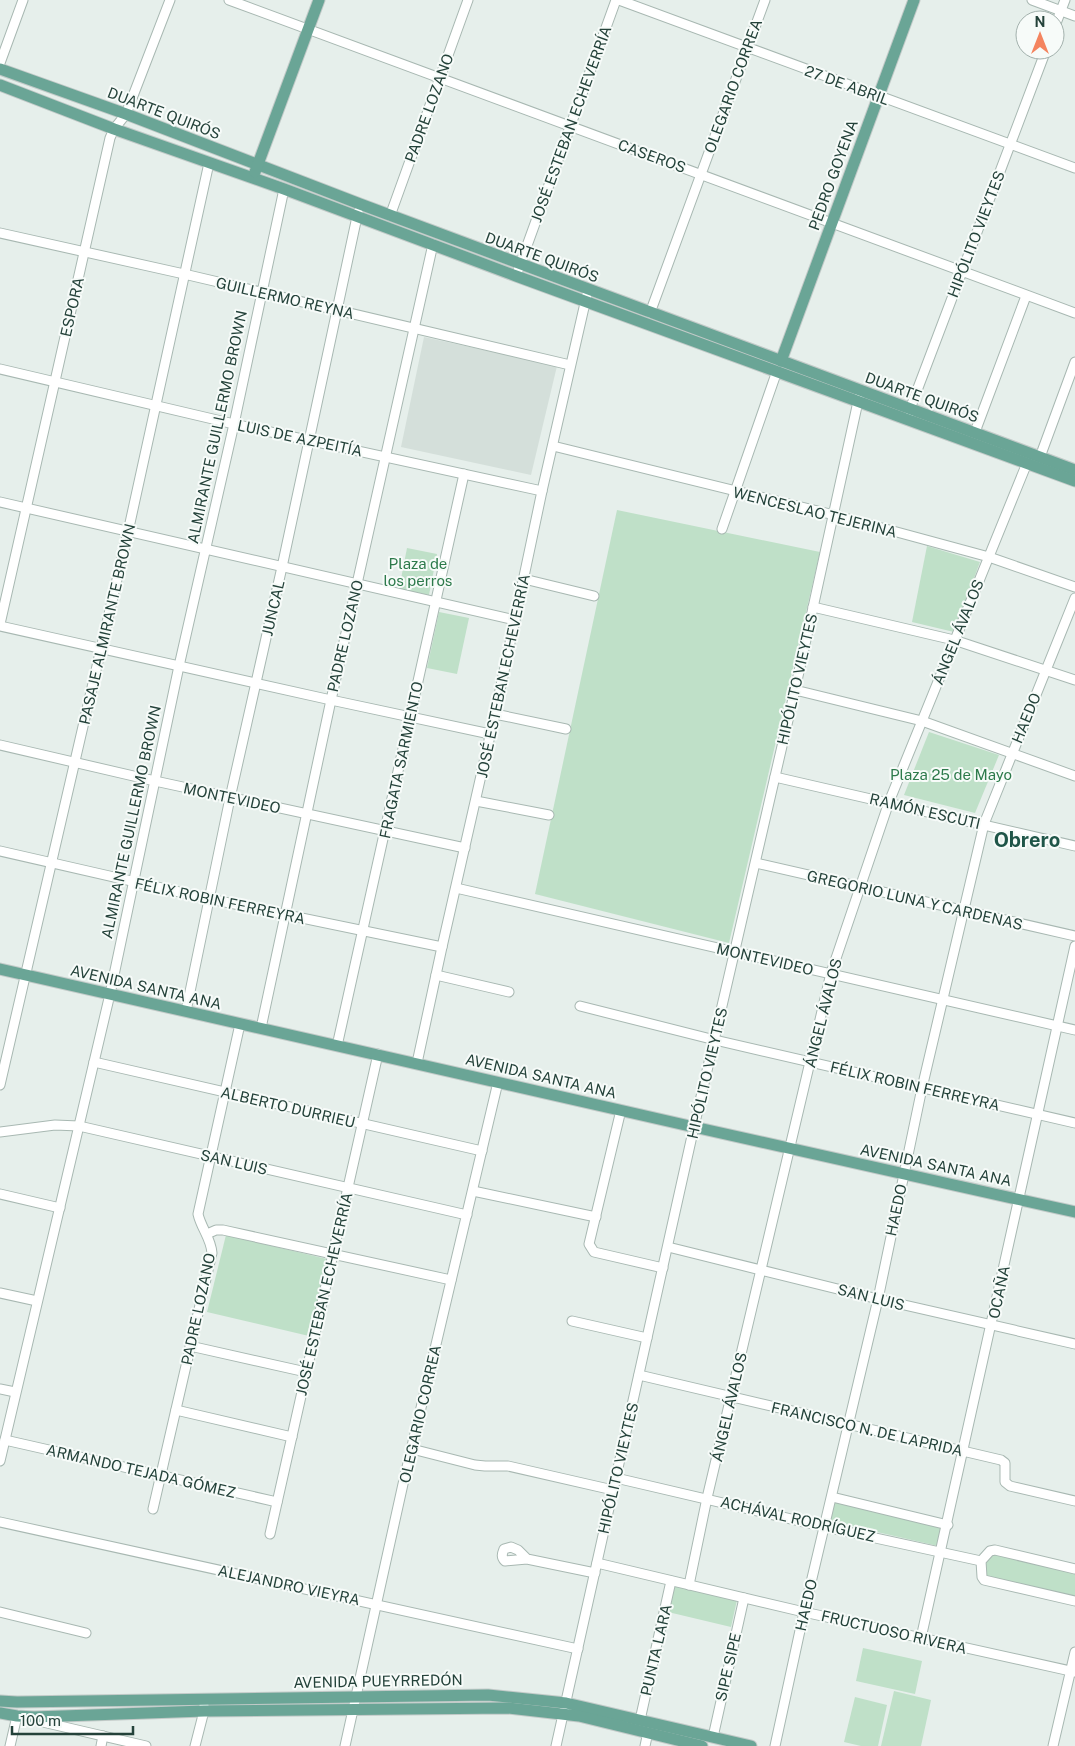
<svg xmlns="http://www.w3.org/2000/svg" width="1075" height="1746" font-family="'Public Sans',sans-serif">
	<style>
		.built { fill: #d4dfda }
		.green { fill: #bfe0c8 }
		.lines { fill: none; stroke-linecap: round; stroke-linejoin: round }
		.minor-casing { stroke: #a8b8b2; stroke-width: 11 }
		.major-casing { stroke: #c2cac8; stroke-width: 13 }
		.minor { stroke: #fff; stroke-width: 9 }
		.major { stroke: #6aa596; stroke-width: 11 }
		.labels { text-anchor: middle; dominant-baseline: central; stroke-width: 4; stroke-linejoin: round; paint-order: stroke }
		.street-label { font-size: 15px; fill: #24423a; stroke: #f7fbf9 }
		.park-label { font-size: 15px; fill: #2d7a4b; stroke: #f7fbf9 }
		.district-label { font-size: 20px; font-weight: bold; fill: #1f5548; stroke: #f7fbf9 }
	</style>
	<rect width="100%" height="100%" fill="#e6efeb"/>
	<!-- built -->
	<path class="built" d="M424 337 557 366 531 475 401 447Z"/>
	<!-- green -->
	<g class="green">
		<path d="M617 510 820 552 729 943 535 894Z"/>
		<path d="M927 546 980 562 954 632 912 622Z"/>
		<path d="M407 548 437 554 429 595 399 589Z"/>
		<path d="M439 612 469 618 457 674 427 668Z"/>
		<path d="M929 732 999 755 975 813 904 795Z"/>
		<path d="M226 1235 327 1259 309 1336 207 1312Z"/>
		<path d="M834 1501 942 1527 938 1546 829 1521Z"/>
		<path d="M996 1553 1075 1571V1598L986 1579 984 1562Z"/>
		<path d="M674 1586 737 1600 731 1627 668 1612Z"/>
		<path d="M863 1648 922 1661 915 1694 856 1681Z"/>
		<path d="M894 1691 931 1700 921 1746H881Z"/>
		<path d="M855 1697 887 1705 878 1746H861L844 1742Z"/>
	</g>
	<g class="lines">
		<defs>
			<g id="minor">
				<path d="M229 0 1075 313"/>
				<path d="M619 0 1075 168"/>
				<path d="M1032 0 1075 16"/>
				<path d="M1055 26 1065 0"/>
				<path d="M0 63 23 0"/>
				<path d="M390 216 468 0"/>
				<path d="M0 233 184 274 570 365"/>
				<path d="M516 276 616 0"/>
				<path d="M650 313 765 0"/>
				<path d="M0 369 234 424 542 491"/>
				<path d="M909 415 910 409 1046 50"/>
				<path d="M975 432 1026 296"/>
				<path d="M553 446 834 515 989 557 1075 587"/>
				<path d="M1040 457 1075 362"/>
				<path d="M0 502 515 620"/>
				<path d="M722 529 777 371"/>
				<path d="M524 579 594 596"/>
				<path d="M813 607 954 640 1075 680"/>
				<path d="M0 624 110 138 114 129 126 114 170 0"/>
				<path d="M0 626 331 700 490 734"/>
				<path d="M795 690 922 721 1075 776"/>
				<path d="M495 714 566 729"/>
				<path d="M0 745 155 781 465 848"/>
				<path d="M775 777 1075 846"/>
				<path d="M476 801 549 815"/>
				<path d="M0 851 210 899 442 947"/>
				<path d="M756 863 1075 936"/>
				<path d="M456 888 1075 1030"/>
				<path d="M436 975 509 992"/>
				<path d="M580 1006 715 1040 1075 1123"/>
				<path d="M186 1011 230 798 282 567 358 212"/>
				<path d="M261 1028 331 700 433 244"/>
				<path d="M337 1046 464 474"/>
				<path d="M94 1062 482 1151"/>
				<path d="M417 1063 442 947 495 714 542 491 588 290"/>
				<path d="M0 1085 128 532 209 163"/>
				<path d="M621 1110 589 1244 594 1252 663 1268"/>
				<path d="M0 1132 55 1125 79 1126 467 1215"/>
				<path d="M473 1191 596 1217"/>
				<path d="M0 1194 60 1208"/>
				<path d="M207 1234 216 1230H223L451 1280"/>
				<path d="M668 1247 878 1299 1075 1344"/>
				<path d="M0 1293 37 1301"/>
				<path d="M572 1321 647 1338"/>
				<path d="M190 1346 306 1372"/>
				<path d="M639 1375 1001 1460 1005 1463V1482L1010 1486 1075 1501"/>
				<path d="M0 1389 15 1392"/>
				<path d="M176 1410 292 1437"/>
				<path d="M5 1440 277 1502"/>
				<path d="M412 1449 475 1465 485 1466H508L613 1490"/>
				<path d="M0 1461 110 994 179 666 234 424 284 189"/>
				<path d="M616 1478 825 1527 981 1561"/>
				<path d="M832 1497 948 1525"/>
				<path d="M153 1509 212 1253C211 1238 201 1228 198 1214L240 1024"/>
				<path d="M0 1522 578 1649"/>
				<path d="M270 1534 378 1054"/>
				<path d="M527 1559 505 1561C501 1557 502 1554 504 1549L511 1547 518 1550 527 1559 595 1573"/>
				<path d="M597 1563 804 1612 1075 1672"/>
				<path d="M1075 1569 995 1550 990 1551 981 1561 982 1577 984 1580 1075 1601"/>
				<path d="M689 1585 707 1498 831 973 889 802 1027 463"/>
				<path d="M0 1612 86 1633"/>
				<path d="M921 1638 1075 946"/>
				<path d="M640 1720 671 1581"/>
				<path d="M713 1737 744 1598"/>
				<path d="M10 1746 17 1716 146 1746"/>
				<path d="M101 1746 103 1736"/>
				<path d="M195 1746 204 1711V1705"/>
				<path d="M345 1746 403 1484 498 1082"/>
				<path d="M556 1746 694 1127 795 690 859 397"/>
				<path d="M645 1746 648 1732"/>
				<path d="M775 1746 804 1612 878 1299 922 1088 984 824 1075 598"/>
				<path d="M1053 1746 1075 1652"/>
			</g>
			<g id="major">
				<path d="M0 69 126 114 360 204 1075 470"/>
				<path d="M0 85 114 129 284 189 516 276 1075 481"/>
				<path d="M255 172 319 0"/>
				<path d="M781 361 914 0"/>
				<path d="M0 969 694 1127 1075 1212"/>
				<path d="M0 1701 17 1702 488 1695 566 1703 751 1746"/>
				<path d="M0 1713 17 1716 34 1717 204 1711 508 1708 579 1716 702 1746"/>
			</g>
		</defs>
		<!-- minor casing -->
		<use href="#minor" class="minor-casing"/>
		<!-- major casing -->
		<use href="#major" class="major-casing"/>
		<!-- minor -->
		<use href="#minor" class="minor"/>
		<!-- major -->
		<use href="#major" class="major"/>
	</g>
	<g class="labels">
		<!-- street labels -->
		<g class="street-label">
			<text transform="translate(847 85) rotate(20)">27 DE ABRIL</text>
			<text transform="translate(733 86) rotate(-70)">OLEGARIO CORREA</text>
			<text transform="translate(429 108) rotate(-70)">PADRE LOZANO</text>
			<text transform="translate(164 113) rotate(21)">DUARTE QUIRÓS</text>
			<text transform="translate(571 124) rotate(-70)">JOSÉ ESTEBAN ECHEVERRÍA</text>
			<text transform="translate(652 156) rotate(20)">CASEROS</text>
			<text transform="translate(833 175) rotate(-70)">PEDRO GOYENA</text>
			<text transform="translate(976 234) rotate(-69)">HIPÓLITO VIEYTES</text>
			<text transform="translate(542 257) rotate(20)">DUARTE QUIRÓS</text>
			<text transform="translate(285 298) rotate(13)">GUILLERMO REYNA</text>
			<text transform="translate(72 307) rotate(-77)">ESPORA</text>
			<text transform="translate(922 397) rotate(20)">DUARTE QUIRÓS</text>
			<text transform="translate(217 427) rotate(-78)">ALMIRANTE GUILLERMO BROWN</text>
			<text transform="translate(300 438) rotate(12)">LUIS DE AZPEITÍA</text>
			<text transform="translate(815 512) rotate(14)">WENCESLAO TEJERINA</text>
			<text transform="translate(273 608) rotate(-77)">JUNCAL</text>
			<text transform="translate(107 624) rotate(-77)">PASAJE ALMIRANTE BROWN</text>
			<text transform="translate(958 632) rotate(-68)">ÁNGEL ÁVALOS</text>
			<text transform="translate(345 636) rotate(-77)">PADRE LOZANO</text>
			<text transform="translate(503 676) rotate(-78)">JOSÉ ESTEBAN ECHEVERRÍA</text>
			<text transform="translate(797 679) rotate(-77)">HIPÓLITO VIEYTES</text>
			<text transform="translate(1026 718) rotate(-68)">HAEDO</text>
			<text transform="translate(401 760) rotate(-78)">FRAGATA SARMIENTO</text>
			<text transform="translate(232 798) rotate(12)">MONTEVIDEO</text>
			<text transform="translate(925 811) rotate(13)">RAMÓN ESCUTI</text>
			<text transform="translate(131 822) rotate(-78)">ALMIRANTE GUILLERMO BROWN</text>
			<text transform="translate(915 900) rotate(13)">GREGORIO LUNA Y CARDENAS</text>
			<text transform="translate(220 901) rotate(12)">FÉLIX ROBIN FERREYRA</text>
			<text transform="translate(765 959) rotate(13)">MONTEVIDEO</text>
			<text transform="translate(146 987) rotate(13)">AVENIDA SANTA ANA</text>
			<text transform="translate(823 1013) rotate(-76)">ÁNGEL ÁVALOS</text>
			<text transform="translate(707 1073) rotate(-77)">HIPÓLITO VIEYTES</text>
			<text transform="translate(541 1076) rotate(13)">AVENIDA SANTA ANA</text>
			<text transform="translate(915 1086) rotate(13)">FÉLIX ROBIN FERREYRA</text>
			<text transform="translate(288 1107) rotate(13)">ALBERTO DURRIEU</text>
			<text transform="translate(234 1162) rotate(13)">SAN LUIS</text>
			<text transform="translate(936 1165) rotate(12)">AVENIDA SANTA ANA</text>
			<text transform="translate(896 1210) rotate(-78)">HAEDO</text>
			<text transform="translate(999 1292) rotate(-78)">OCAÑA</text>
			<text transform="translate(324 1294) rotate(-77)">JOSÉ ESTEBAN ECHEVERRÍA</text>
			<text transform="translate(871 1297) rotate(14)">SAN LUIS</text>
			<text transform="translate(198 1309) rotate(-78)">PADRE LOZANO</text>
			<text transform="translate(729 1407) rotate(-77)">ÁNGEL ÁVALOS</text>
			<text transform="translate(420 1414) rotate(-77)">OLEGARIO CORREA</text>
			<text transform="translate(867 1429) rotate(13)">FRANCISCO N. DE LAPRIDA</text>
			<text transform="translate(618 1468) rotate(-77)">HIPÓLITO VIEYTES</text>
			<text transform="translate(141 1471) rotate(13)">ARMANDO TEJADA GÓMEZ</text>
			<text transform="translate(798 1519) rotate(13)">ACHÁVAL RODRÍGUEZ</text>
			<text transform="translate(289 1585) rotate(12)">ALEJANDRO VIEYRA</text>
			<text transform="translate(806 1605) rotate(-77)">HAEDO</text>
			<text transform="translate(894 1632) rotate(13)">FRUCTUOSO RIVERA</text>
			<text transform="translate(656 1650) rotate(-77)">PUNTA LARA</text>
			<text transform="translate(728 1667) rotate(-77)">SIPE SIPE</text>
			<text transform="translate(378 1681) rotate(-1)">AVENIDA PUEYRREDÓN</text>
		</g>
		<!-- park labels -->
		<g class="park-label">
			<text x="418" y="563">Plaza de<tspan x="418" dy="17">los perros</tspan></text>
			<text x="951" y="774">Plaza 25 de Mayo</text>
		</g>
		<!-- district labels -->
		<g class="district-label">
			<text x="1027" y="840">Obrero</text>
		</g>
	</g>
	<!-- north arrow -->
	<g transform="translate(1040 35)"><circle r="24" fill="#f7fbf9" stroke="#a3b1ad"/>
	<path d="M0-4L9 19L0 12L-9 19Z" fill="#f4845f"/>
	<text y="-8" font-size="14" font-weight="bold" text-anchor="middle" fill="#24423a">N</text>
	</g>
	<!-- scale -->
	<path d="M12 1726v8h121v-8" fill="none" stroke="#24423a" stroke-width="2.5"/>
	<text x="20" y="1726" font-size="15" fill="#24423a" stroke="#f7fbf9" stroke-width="4" paint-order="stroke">100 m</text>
</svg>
